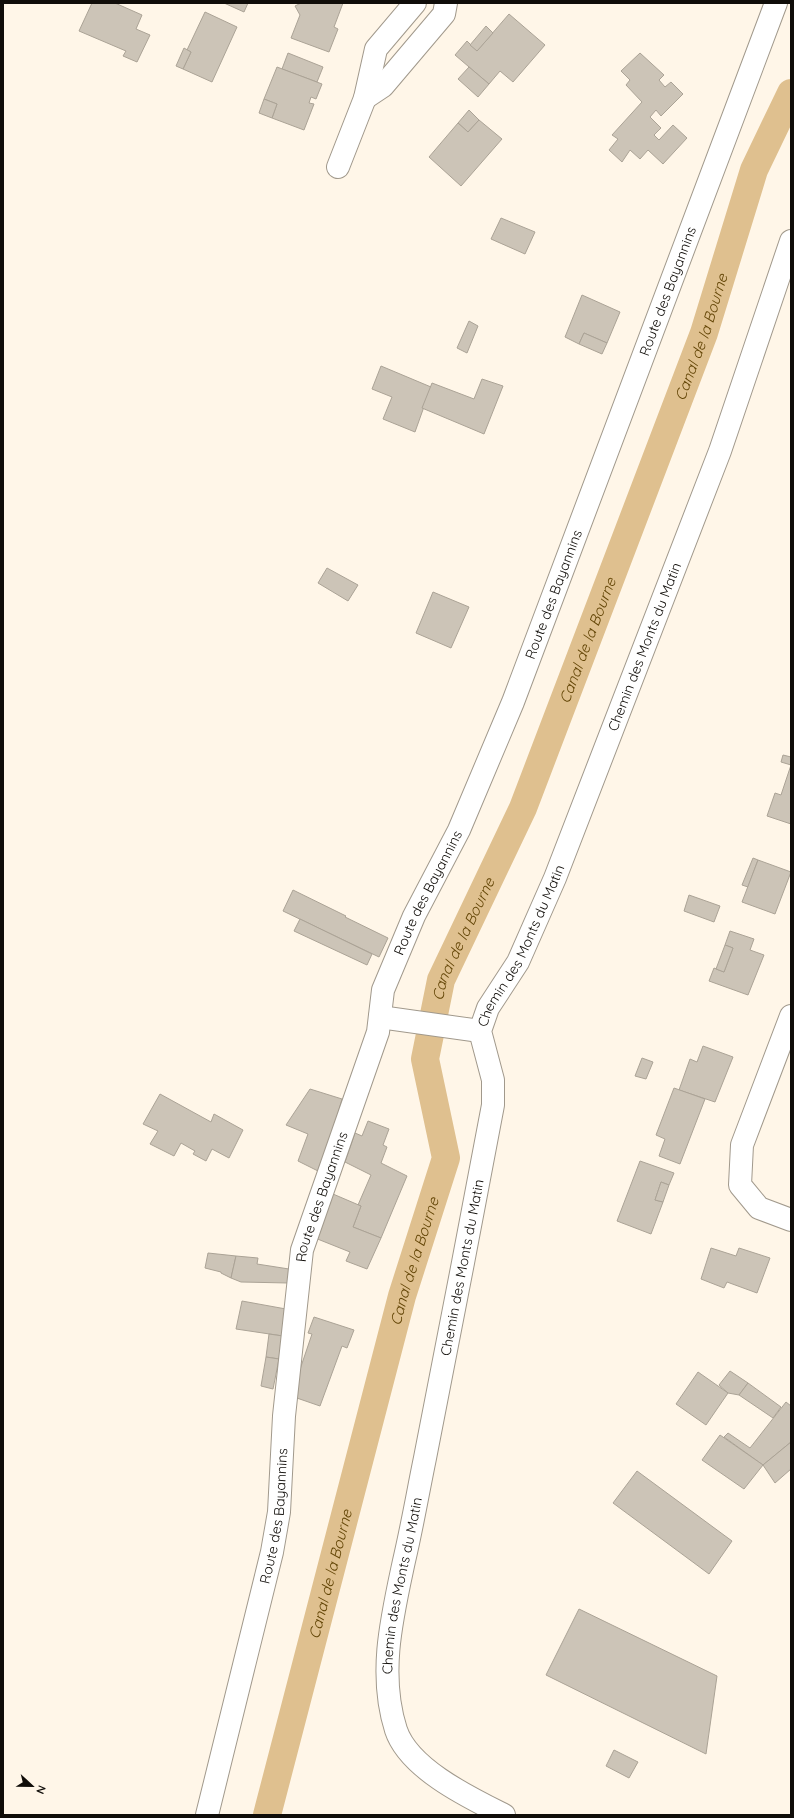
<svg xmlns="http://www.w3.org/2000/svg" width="794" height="1818" font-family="Quicksand,sans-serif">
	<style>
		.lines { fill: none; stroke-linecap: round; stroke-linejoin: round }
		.canal { stroke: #dfc08f; stroke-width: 28 }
		.building { fill: #ccc4b7; stroke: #aba396 }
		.minor-casing { stroke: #a1998c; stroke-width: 24 }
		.minor { stroke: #fff; stroke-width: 22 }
		.labels { text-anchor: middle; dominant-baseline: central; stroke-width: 4; stroke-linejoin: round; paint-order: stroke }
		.street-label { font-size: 14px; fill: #100d09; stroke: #fff6e8 }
		.water-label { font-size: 15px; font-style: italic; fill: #634506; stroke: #fff6e8 }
	</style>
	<rect width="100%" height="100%" fill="#fff6e8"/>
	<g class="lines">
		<!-- canal -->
		<path class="canal" id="s1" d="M267 1815 402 1296 446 1158 425 1059 441 980 523 808 704 333 754 170 791 93"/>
	</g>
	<!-- building -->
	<g class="building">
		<path d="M92 3H115L142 15 136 29 150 35 137 62 123 56 126 51 79 31Z"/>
		<path d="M224 3H248L244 12Z"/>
		<path d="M301 3H343L334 27 338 29 329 52 291 38 300 15 295 6Z"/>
		<path d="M205 12 237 27 212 82 183 69 191 52 187 50Z"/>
		<path d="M509 14 545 45 513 82 500 71 489 84 455 55 467 41 477 51Z"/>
		<path d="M486 26 493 33 477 51 470 45Z"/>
		<path d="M184 48 191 52 183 69 176 66Z"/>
		<path d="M288 53 323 67 317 82 282 69Z"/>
		<path d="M640 53 664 75 659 80 665 87 671 82 683 94 661 116 656 110 650 117 661 128 654 135 659 140 673 125 687 138 663 164 648 150 640 159 630 150 622 162 609 150 618 139 612 135 642 102 626 85 630 80 621 71Z"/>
		<path d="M277 67 322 84 316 99 311 97 309 103 314 104 304 130 272 118 277 104 264 99Z"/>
		<path d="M469 67 489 84 478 97 458 79Z"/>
		<path d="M264 99 277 104 272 118 259 113Z"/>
		<path d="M469 110 479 120 468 132 458 123Z"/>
		<path d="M479 120 502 139 461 186 429 157 458 123 468 132Z"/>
		<path d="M501 218 535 232 525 254 491 239Z"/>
		<path d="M582 295 620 312 607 343 584 333 579 344 565 337Z"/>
		<path d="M469 321 478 326 467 353 457 348Z"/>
		<path d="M584 333 607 343 602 354 579 344Z"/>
		<path d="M381 366 431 387 415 432 383 419 392 397 372 389Z"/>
		<path d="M482 379 503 386 484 434 422 408 432 383 474 399Z"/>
		<path d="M327 568 358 585 348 601 318 583Z"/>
		<path d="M433 592 469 607 451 648 416 633Z"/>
		<path d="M783 755 791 757V824L767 816 775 793 781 795 791 765 781 762Z"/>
		<path d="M753 858 758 860 748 887 742 885Z"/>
		<path d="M758 860 791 872 775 914 742 902Z"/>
		<path d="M293 890 346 916 345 917 388 938 379 957 283 911Z"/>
		<path d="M689 895 720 906 714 922 684 911Z"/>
		<path d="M300 919 372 954 367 965 294 931Z"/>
		<path d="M730 931 754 939 750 950 764 955 748 995 709 981 714 968 724 972 733 948 725 945Z"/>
		<path d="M725 945 733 948 724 972 716 969Z"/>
		<path d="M703 1046 733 1057 715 1102 679 1090 690 1059 697 1062Z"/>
		<path d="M642 1058 653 1062 646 1079 635 1076Z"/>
		<path d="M674 1088 705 1099 680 1164 659 1156 665 1139 656 1135Z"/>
		<path d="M310 1089 342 1099 324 1163 320 1172 298 1161 308 1134 286 1125Z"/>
		<path d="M160 1094 211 1122 214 1114 243 1130 229 1158 212 1149 206 1161 193 1154 195 1151 181 1143 174 1156 150 1144 158 1131 143 1124Z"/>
		<path d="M368 1121 389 1129 383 1145 387 1147 381 1163 407 1176 381 1238 353 1227 361 1206 358 1205 371 1175 345 1162 355 1133 362 1136Z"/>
		<path d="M640 1161 674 1173 669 1185 661 1182 655 1200 663 1202 651 1234 617 1221Z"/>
		<path d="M661 1182 669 1185 663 1202 655 1200Z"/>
		<path d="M333 1194 361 1206 353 1227 381 1238 367 1269 346 1261 350 1252 315 1238Z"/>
		<path d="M711 1248 736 1256 739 1248 770 1258 757 1293 727 1282 724 1288 701 1279Z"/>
		<path d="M208 1253 236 1256 231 1278 221 1273V1272L205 1268Z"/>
		<path d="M236 1256 258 1258 257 1264 289 1269 288 1283 241 1282 231 1278Z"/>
		<path d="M242 1301 286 1309 283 1336 236 1329Z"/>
		<path d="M314 1317 354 1330 347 1348 342 1346 320 1406 291 1396 312 1334 308 1333Z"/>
		<path d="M269 1334 283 1336 279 1359 266 1357Z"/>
		<path d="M266 1357 279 1359 273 1389 261 1386Z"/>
		<path d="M730 1371 748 1383 739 1395 728 1393 719 1385Z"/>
		<path d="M698 1372 728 1393 706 1425 676 1404Z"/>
		<path d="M748 1383 781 1407 773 1418 739 1395Z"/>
		<path d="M786 1402 791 1406V1442L763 1465 724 1437 728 1433 750 1448Z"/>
		<path d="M720 1435 763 1465 744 1489 702 1460Z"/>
		<path d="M791 1442V1469L775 1483 763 1465Z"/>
		<path d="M637 1471 732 1541 709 1574 613 1503Z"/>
		<path d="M579 1609 717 1676 706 1754 546 1675Z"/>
		<path d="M614 1750 638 1762 629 1778 606 1766Z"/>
	</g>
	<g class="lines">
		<defs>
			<g id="minor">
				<path d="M365 98 383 86 444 14 446 3"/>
				<path d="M338 167 365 98 376 49 415 3"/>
				<path d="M791 1016 742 1145 740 1185 759 1208 791 1220"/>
				<path d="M380 1017 480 1031"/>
				<path id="s2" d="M207 1815 272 1552 279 1512 284 1416 302 1250 378 1032 383 990 414 916 459 830 513 702 776 3"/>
				<path id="s3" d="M504 1815C470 1798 409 1769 396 1730 378 1674 392 1617 404 1561 412 1527 418 1492 425 1458 448 1340 471 1223 493 1105V1080L480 1031 488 1008 518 962 555 878 720 451 791 241"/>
			</g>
		</defs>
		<!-- minor casing -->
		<use href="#minor" class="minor-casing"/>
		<!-- minor -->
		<use href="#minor" class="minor"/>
	</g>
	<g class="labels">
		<!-- street labels -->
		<g class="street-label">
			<text stroke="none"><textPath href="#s2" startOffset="1603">Route des Bayannins</textPath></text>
			<text stroke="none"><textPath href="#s2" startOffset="1279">Route des Bayannins</textPath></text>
			<text stroke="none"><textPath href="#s3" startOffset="1271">Chemin des Monts du Matin</textPath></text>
			<text stroke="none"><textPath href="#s2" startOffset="955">Route des Bayannins</textPath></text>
			<text stroke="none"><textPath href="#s3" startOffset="947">Chemin des Monts du Matin</textPath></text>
			<text stroke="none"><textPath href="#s2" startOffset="631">Route des Bayannins</textPath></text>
			<text stroke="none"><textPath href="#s3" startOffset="611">Chemin des Monts du Matin</textPath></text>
			<text stroke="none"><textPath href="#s2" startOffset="307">Route des Bayannins</textPath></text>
			<text stroke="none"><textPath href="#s3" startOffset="287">Chemin des Monts du Matin</textPath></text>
		</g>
		<!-- water labels -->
		<g class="water-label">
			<text stroke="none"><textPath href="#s1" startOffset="1557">Canal de la Bourne</textPath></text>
			<text stroke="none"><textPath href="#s1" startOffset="1233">Canal de la Bourne</textPath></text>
			<text stroke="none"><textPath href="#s1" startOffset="909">Canal de la Bourne</textPath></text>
			<text stroke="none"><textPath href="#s1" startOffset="573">Canal de la Bourne</textPath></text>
			<text stroke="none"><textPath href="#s1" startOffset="249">Canal de la Bourne</textPath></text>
		</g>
	</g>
	<!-- border -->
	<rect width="794" height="1818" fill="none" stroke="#100d09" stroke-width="8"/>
	<!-- north arrow -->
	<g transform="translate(32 1786) rotate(112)" stroke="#fff6e8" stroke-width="3" paint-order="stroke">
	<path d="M0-3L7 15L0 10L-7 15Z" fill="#100d09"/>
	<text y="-6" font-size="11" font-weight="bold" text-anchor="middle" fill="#100d09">N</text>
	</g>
</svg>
